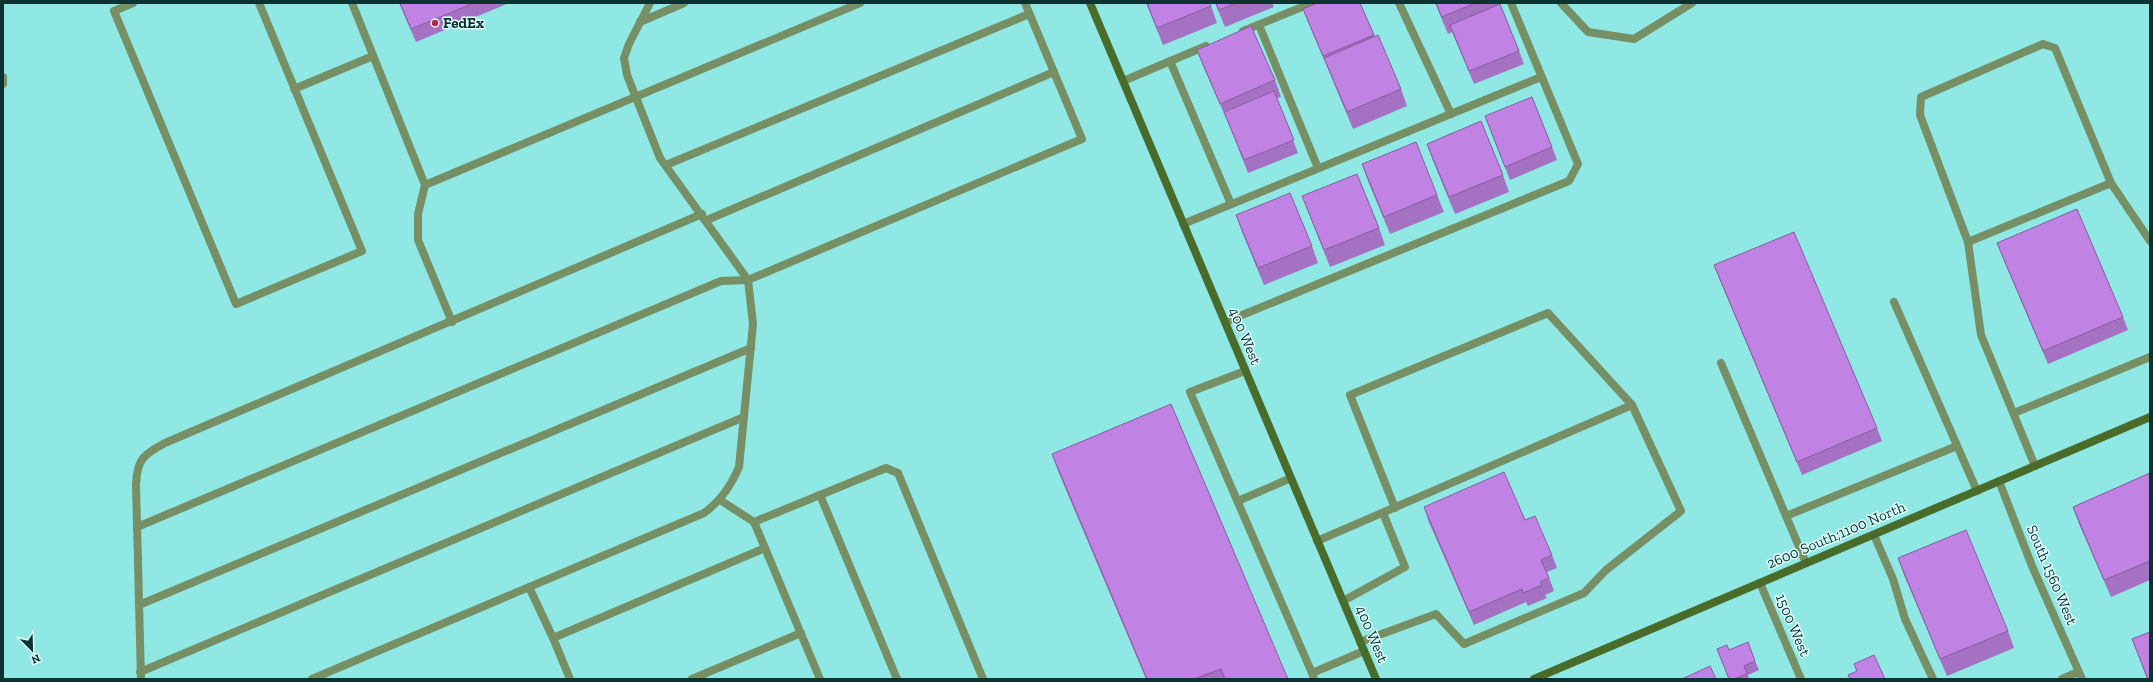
<svg xmlns="http://www.w3.org/2000/svg" width="2153" height="682" font-family="'Zilla Slab',serif">
	<style>
		.lines { fill: none; stroke-linecap: round; stroke-linejoin: round }
		.lane { stroke: #778f65; stroke-width: 8 }
		.street { stroke: #778f65; stroke-width: 8 }
		.secondary { stroke: #4a6c2b; stroke-width: 8 }
		.wall { fill: #a571c3 }
		.building { fill: #c083e3; stroke: #865c9f }
		.poi-dot { fill: #b7264b; stroke: #defffd; stroke-width: 1.5 }
		.labels { text-anchor: middle; dominant-baseline: central; stroke-width: 3; stroke-linejoin: round; paint-order: stroke }
		.poi-label { font-size: 15px; font-weight: bold; fill: #0c3332; stroke: #defffd; text-anchor: start }
		.street-label { font-size: 15px; fill: #0c3332; stroke: #defffd }
	</style>
	<rect width="100%" height="100%" fill="#90e8e4"/>
	<g class="lines">
		<!-- lane -->
		<g class="lane">
			<path d="M133 3 114 11 236 304 362 251 259 3"/>
			<path d="M352 3 425 185 418 214V240L452 322"/>
			<path d="M1399 3 1451 114"/>
			<path d="M1561 3 1588 32 1634 39 1692 3"/>
			<path d="M640 22 684 3"/>
			<path d="M1259 25 1318 168"/>
			<path d="M1243 31 1312 3"/>
			<path d="M1170 61 1231 204"/>
			<path d="M3 77V84"/>
			<path d="M1123 81 1206 46"/>
			<path d="M294 89 373 56"/>
			<path d="M666 165 1029 14"/>
			<path d="M425 185 860 3"/>
			<path d="M707 220 1054 72"/>
			<path d="M1183 224 1541 77"/>
			<path d="M1968 242 2111 183"/>
			<path d="M1894 302 1977 491"/>
			<path d="M1225 322 1569 181 1578 164 1511 3"/>
			<path d="M1721 363 1786 516"/>
			<path d="M1245 371 1190 392 1312 673"/>
			<path d="M2014 413 2150 357"/>
			<path d="M2035 466 1981 335 1968 242 1920 115 1921 97 2043 44 2055 48 2111 183 2150 241"/>
			<path d="M820 495 897 679"/>
			<path d="M720 500 754 522 820 679"/>
			<path d="M1238 501 1291 478"/>
			<path d="M754 522 886 468 898 473 983 679"/>
			<path d="M137 527 721 281 748 280 1082 139 1025 3"/>
			<path d="M1874 535 1893 579 1905 619 1933 679"/>
			<path d="M1317 541 1632 405 1548 313 1350 395 1395 508"/>
			<path d="M1806 563 1786 516 1957 446"/>
			<path d="M529 587 553 638 765 548"/>
			<path d="M1343 601 1405 567 1383 513"/>
			<path d="M139 605 751 348"/>
			<path d="M553 638 570 679"/>
			<path d="M1360 642 1436 614 1464 644 1584 593 1606 570 1681 511 1632 405"/>
			<path d="M140 672 744 417"/>
			<path d="M141 679 136 485C137 459 143 455 165 443L702 214"/>
			<path d="M312 679 704 513C721 501 731 486 739 467L753 324 748 280 660 158 627 75 624 58 629 44 650 3"/>
			<path d="M692 679 801 633"/>
			<path d="M1314 679 1312 673 1364 651"/>
			<path d="M2062 679 2078 672"/>
		</g>
		<!-- street -->
		<g class="street">
			<path d="M1999 481 2032 566 2082 679"/>
			<path d="M1760 583 1801 679"/>
		</g>
		<!-- secondary -->
		<g class="secondary">
			<path d="M1090 3 1376 679"/>
			<path d="M1534 679 2150 417"/>
		</g>
	</g>
	<!-- wall -->
	<g class="wall">
		<path d="M399 3H509L416 42Z"/>
		<path d="M1146 3H1210L1217 23 1163 45Z"/>
		<path d="M1215 3H1272L1274 7 1225 27Z"/>
		<path d="M1360 3 1375 37 1401 89 1407 106 1353 129 1328 69 1308 22 1303 9Z"/>
		<path d="M1435 3H1499L1519 51 1524 64 1474 84 1452 32 1448 34Z"/>
		<path d="M1197 50 1275 80 1281 97 1277 98 1298 153 1248 173 1227 120 1203 66Z"/>
		<path d="M1485 116 1552 147 1557 160 1510 180Z"/>
		<path d="M1427 144 1503 175 1509 192 1455 214 1433 161Z"/>
		<path d="M1362 164 1437 195 1444 212 1390 234 1368 181Z"/>
		<path d="M1302 196 1379 228 1385 245 1330 267Z"/>
		<path d="M1236 215 1312 246 1318 263 1264 285 1242 232Z"/>
		<path d="M1997 243 2123 317 2128 330 2048 364 2002 256Z"/>
		<path d="M1714 265 1877 428 1882 441 1802 475 1719 278Z"/>
		<path d="M1052 454 1288 679H1146L1058 471Z"/>
		<path d="M2150 473V580L2111 597 2079 524 2073 507Z"/>
		<path d="M1424 507 1525 520 1552 555 1557 568 1547 572 1554 591 1545 595 1547 598 1528 606 1526 602 1474 625 1428 520Z"/>
		<path d="M1898 558 2008 631 2014 648 1947 676 1904 575Z"/>
		<path d="M2132 639 2150 679H2147Z"/>
		<path d="M1729 650 1755 661 1759 670 1748 675 1749 679H1729Z"/>
	</g>
	<!-- building -->
	<g class="building">
		<path d="M400 3H474L411 29Z"/>
		<path d="M1147 3H1210L1211 6 1157 28Z"/>
		<path d="M1216 3H1236L1219 10Z"/>
		<path d="M1317 3H1360L1374 35 1323 56 1303 9Z"/>
		<path d="M1436 3H1475L1442 17Z"/>
		<path d="M1500 4 1519 51 1469 71 1450 25Z"/>
		<path d="M1251 26 1275 80 1220 104 1197 50Z"/>
		<path d="M1378 35 1401 89 1347 112 1324 58Z"/>
		<path d="M1274 91 1294 140 1244 160 1224 112Z"/>
		<path d="M1532 97 1552 147 1505 167 1485 116Z"/>
		<path d="M1481 121 1503 175 1449 197 1427 144Z"/>
		<path d="M1416 142 1437 195 1384 217 1362 164Z"/>
		<path d="M1357 174 1379 228 1324 250 1302 196Z"/>
		<path d="M1290 193 1312 246 1258 268 1236 215Z"/>
		<path d="M2077 209 2123 317 2043 351 1997 243Z"/>
		<path d="M1794 232 1877 428 1797 462 1714 265Z"/>
		<path d="M1171 404 1288 679H1225L1221 669 1194 679H1147L1052 454Z"/>
		<path d="M1504 472 1525 520 1535 516 1552 555 1541 560 1549 578 1540 582 1542 585 1523 593 1522 589 1469 612 1424 507Z"/>
		<path d="M2150 473V561L2104 580 2073 507Z"/>
		<path d="M1966 530 2008 631 1940 659 1898 558Z"/>
		<path d="M2150 632V679H2148L2132 639Z"/>
		<path d="M1748 642 1755 661 1744 666 1747 674 1734 679H1729L1717 649 1727 645 1729 650Z"/>
		<path d="M1874 655 1885 679H1850L1848 675 1857 671 1854 664Z"/>
		<path d="M1710 666 1716 679H1682Z"/>
	</g>
	<!-- markers -->
	<circle class="poi-dot" cx="435" cy="23" r="4"/>
	<g class="labels">
		<!-- poi labels -->
		<g class="poi-label">
			<text x="443" y="23">FedEx</text>
		</g>
		<!-- street labels -->
		<g class="street-label">
			<text transform="translate(1245 336) rotate(67)">400 West</text>
			<text transform="translate(1836 535) rotate(-23)">2600 South;1100 North</text>
			<text transform="translate(2052 575) rotate(67)">South 1560 West</text>
			<text transform="translate(1793 625) rotate(67)">1500 West</text>
			<text transform="translate(1372 634) rotate(67)">400 West</text>
		</g>
	</g>
	<!-- border -->
	<rect width="2153" height="682" fill="none" stroke="#0c3332" stroke-width="8"/>
	<!-- north arrow -->
	<g transform="translate(32 650) rotate(157)" stroke="#defffd" stroke-width="3" paint-order="stroke">
	<path d="M0-3L7 15L0 10L-7 15Z" fill="#0c3332"/>
	<text y="-6" font-size="11" font-weight="bold" text-anchor="middle" fill="#0c3332">N</text>
	</g>
</svg>
